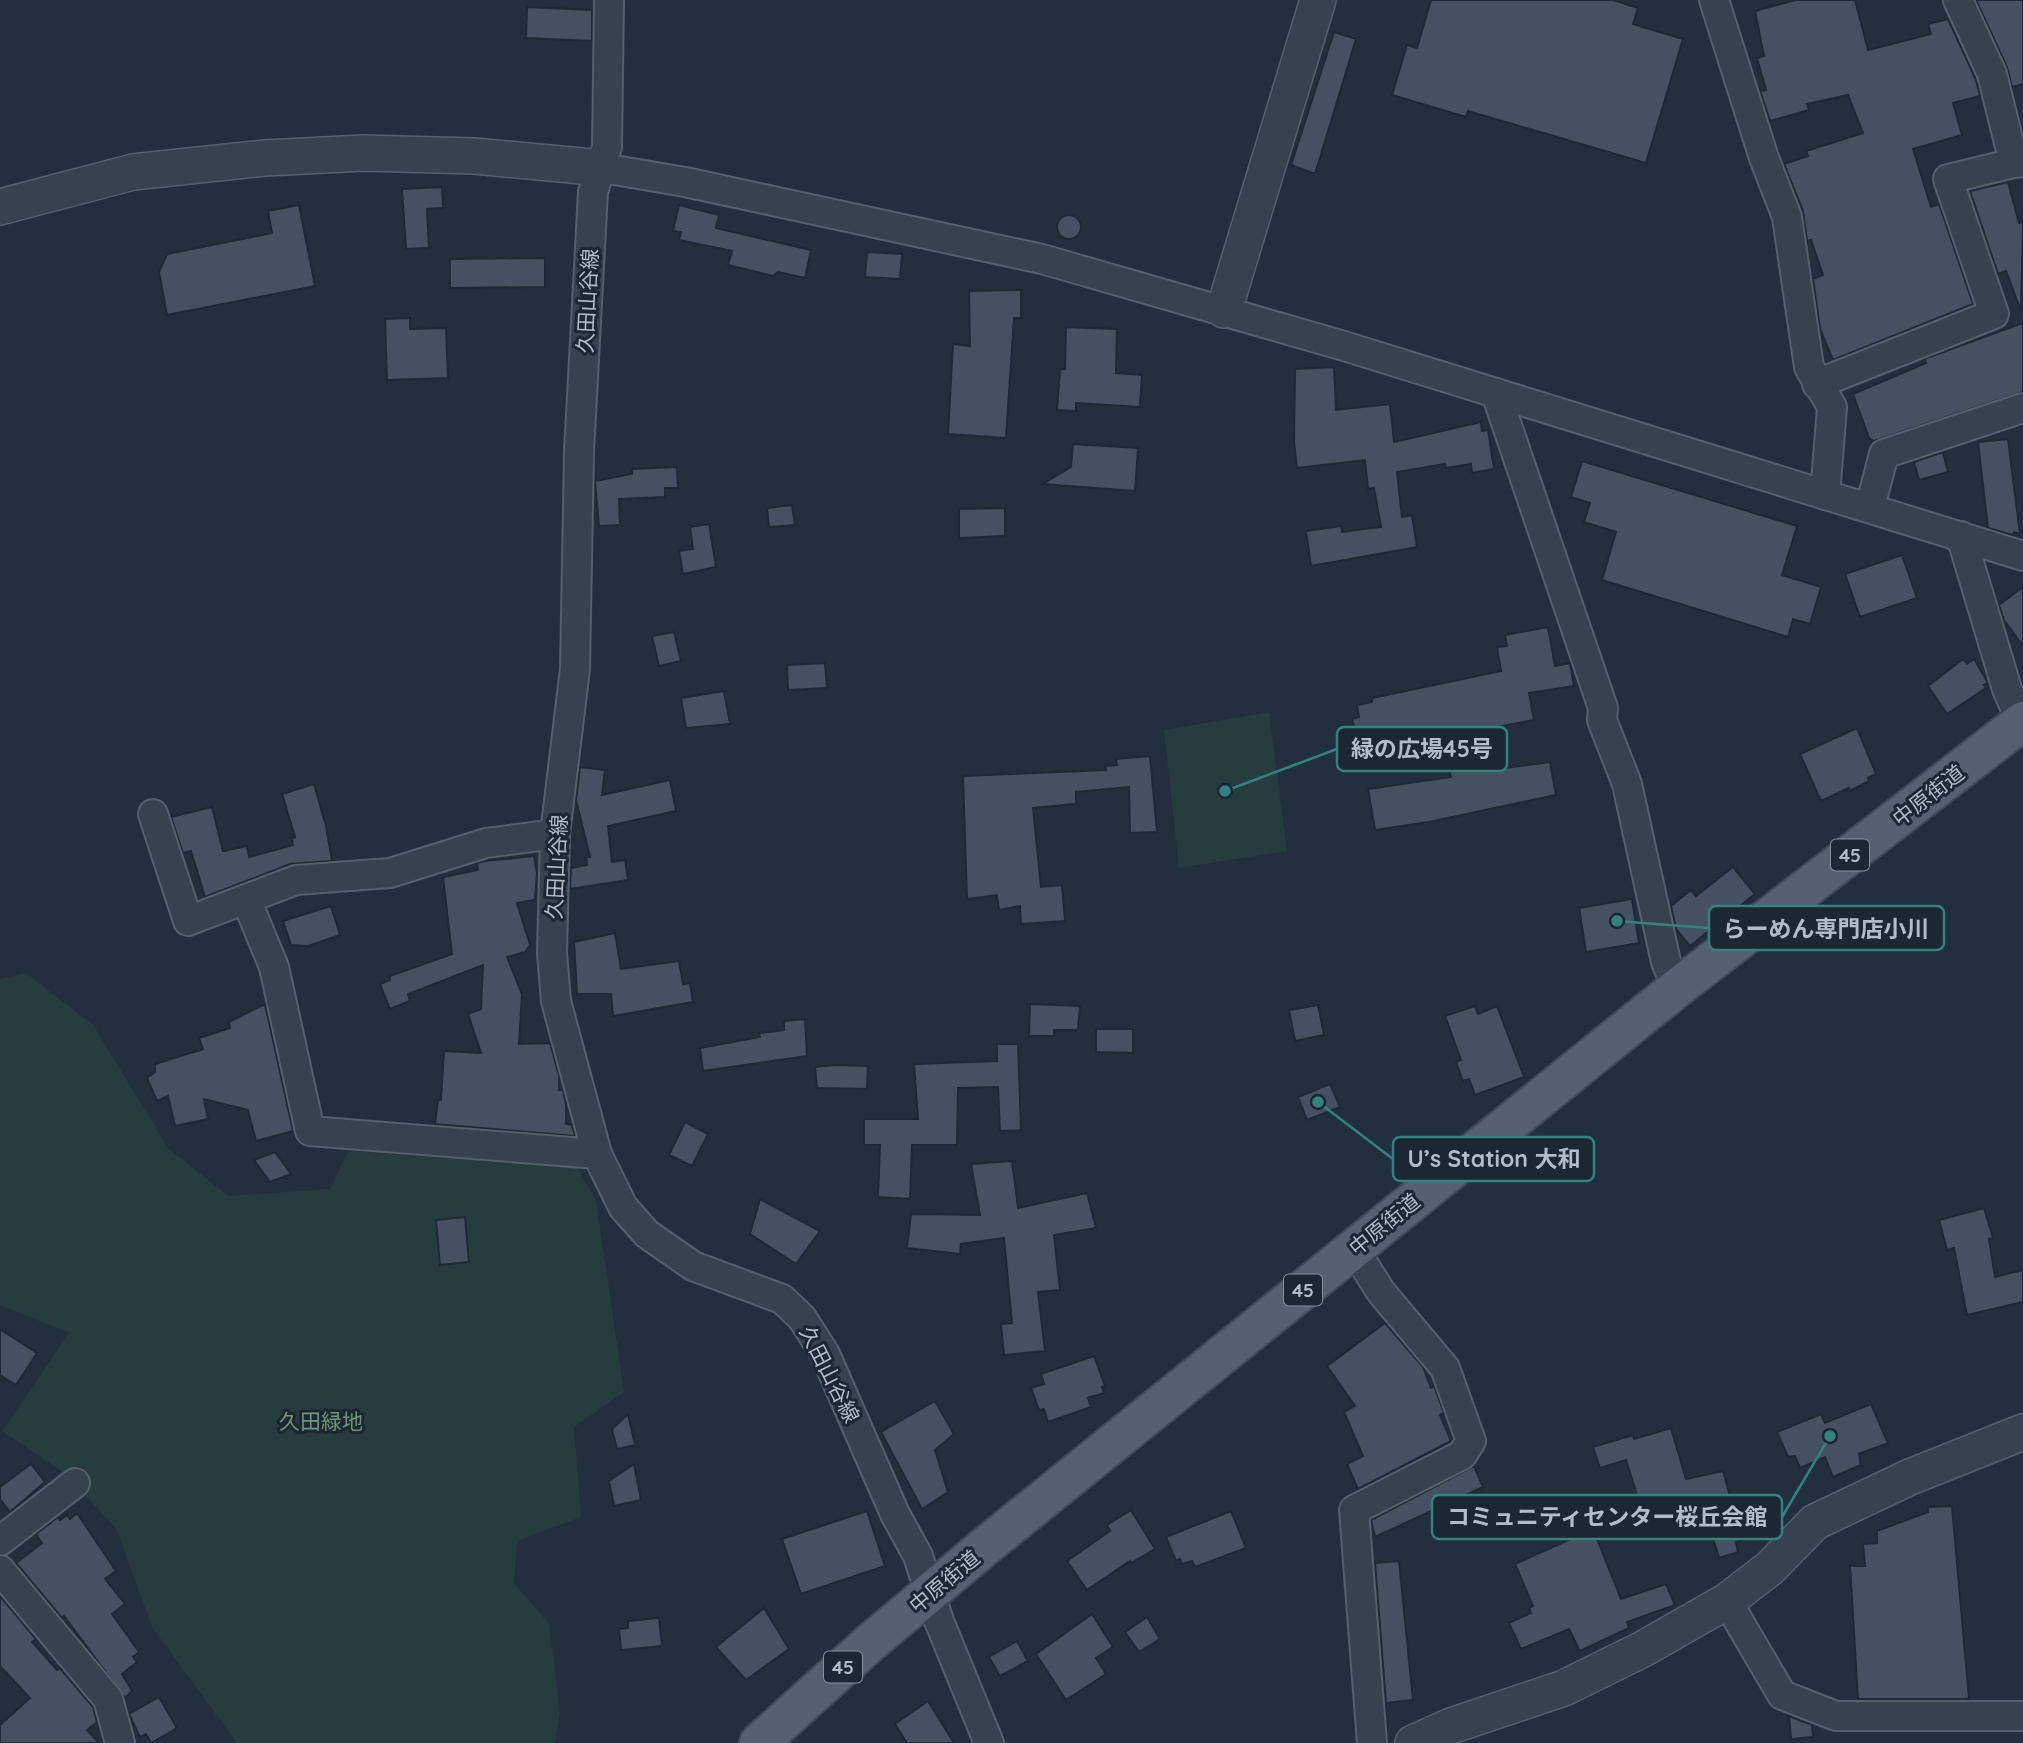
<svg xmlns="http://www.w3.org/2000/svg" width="2023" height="1743" font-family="Quicksand,'Noto Sans JP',sans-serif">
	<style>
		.green { fill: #263c3f }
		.building { fill: #455162; stroke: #1f2835; stroke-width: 2 }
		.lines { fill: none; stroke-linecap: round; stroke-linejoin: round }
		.minor-casing { stroke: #565f6c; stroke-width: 32 }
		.tertiary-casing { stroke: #565f6c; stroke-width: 38 }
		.primary-casing { stroke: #414a57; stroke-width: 42 }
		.minor { stroke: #38414e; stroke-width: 28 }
		.tertiary { stroke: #38414e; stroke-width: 35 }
		.primary { stroke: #56606e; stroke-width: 38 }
		.labels { text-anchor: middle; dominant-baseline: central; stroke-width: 6; stroke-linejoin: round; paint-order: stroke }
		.shield { fill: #1d2633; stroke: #878f9c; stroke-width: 2 }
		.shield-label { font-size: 19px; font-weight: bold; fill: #b4bcc9 }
		.street-label { font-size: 21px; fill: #b4bcc9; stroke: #1d2633 }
		.park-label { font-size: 21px; fill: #6b9a76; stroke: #1d2633 }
		.leader { fill: none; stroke: #308480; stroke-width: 2.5 }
		.callout-dot { fill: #308480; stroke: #1d2633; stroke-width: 2.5 }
		.callout { fill: #1d2633; stroke: #308480; stroke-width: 2.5 }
		.callout-label { font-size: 23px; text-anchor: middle; font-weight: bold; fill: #b4bcc9 }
	</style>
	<rect width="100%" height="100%" fill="#242f3e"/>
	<!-- green -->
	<g class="green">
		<path d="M1269 712 1287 851 1179 868 1164 730Z"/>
		<path d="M26 973 93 1025 169 1149 228 1196 330 1189 348 1151 577 1167 596 1201 624 1392 574 1427 581 1517 517 1541 514 1583 549 1624 560 1712 555 1743H237L152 1627 116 1528 64 1473 2 1431 69 1333 0 1305V979Z"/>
	</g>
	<!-- building -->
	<g class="building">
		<path d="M1431 0H1613L1638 8 1633 24 1683 39 1646 163 1468 111 1466 117 1392 95 1407 45 1417 48Z"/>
		<path d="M1795 0H1855L1868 50 1931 34 1928 24 1948 19 1976 80 1980 96 1953 103 1962 135 1913 149 1931 207 1939 204 1973 304 1833 360 1820 329 1813 279 1823 275 1811 240 1807 241 1803 211 1784 164 1808 156 1806 151 1863 133 1848 95 1807 104 1809 110 1770 121 1760 91 1766 90 1757 58 1764 56 1755 11Z"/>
		<path d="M1976 0H2023V84L2012 87 2007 67Z"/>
		<path d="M527 7 592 10V41L526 38Z"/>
		<path d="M1334 32 1356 39 1315 174 1291 165Z"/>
		<path d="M2008 182 2019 223 2023 222 2021 311 2006 271 1998 274 1970 191Z"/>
		<path d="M442 187 443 208 427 209 429 248 406 249 402 189Z"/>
		<path d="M299 205 315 286 167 315 159 272 167 254 272 233 268 211Z"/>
		<path d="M679 205 719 215 716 228 811 250 805 278 778 272 773 276 728 265 732 251 679 240 681 232 673 231Z"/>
		<circle cx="1069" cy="227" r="12"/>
		<path d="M867 252 902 254 900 279 865 277Z"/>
		<path d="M545 258V287L450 288V259Z"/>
		<path d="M1021 290V318H1014L1006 438 948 434 953 344 970 346 969 291Z"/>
		<path d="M410 318V329L446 328 448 378 387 380 385 319Z"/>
		<path d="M2023 323V392L1874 441 1869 438 1853 394 1926 363 1924 359Z"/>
		<path d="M1066 327 1117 329 1116 373 1142 375 1140 407 1076 403V411L1057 410 1060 369H1065Z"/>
		<path d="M1334 367 1336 410 1390 404 1394 442 1481 422 1482 431 1488 430 1494 469 1472 473 1471 464 1446 468 1445 464 1397 472 1402 517 1412 515 1417 547 1311 566 1306 531 1341 526 1342 532 1381 527 1374 488 1368 489 1365 460 1297 468 1294 442 1295 369Z"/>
		<path d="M2008 439 2020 534 2014 532 2013 535 1988 528 1978 442Z"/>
		<path d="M1073 444 1138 448 1135 491 1043 484 1071 467Z"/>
		<path d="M1943 452 1948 472 1919 480 1914 462Z"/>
		<path d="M1582 461 1797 526 1782 575 1821 587 1810 624 1793 619 1788 637 1602 580 1616 532 1584 522 1590 503 1571 497Z"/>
		<path d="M677 467 678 488H665V497L619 499 620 525 599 526 595 481 632 474V469Z"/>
		<path d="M792 505 795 525 769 527 767 508Z"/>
		<path d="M1005 508V536L959 538V509Z"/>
		<path d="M709 524 716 567 683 574 679 551 693 549 690 527Z"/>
		<path d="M1902 555 1917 598 1860 617 1845 574Z"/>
		<path d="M2023 587V646L2004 620 1999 605Z"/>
		<path d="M1548 627 1555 666 1570 663 1574 686 1529 693 1534 720 1476 731 1482 771 1550 762 1556 795 1429 822 1375 830 1368 789 1451 777 1444 738 1361 752 1352 719 1359 717 1357 705 1372 702V698L1501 671 1497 647 1507 646 1505 635Z"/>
		<path d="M674 632 681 661 659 666 652 636Z"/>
		<path d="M1963 659 1967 664 1974 659 1988 683 1984 685 1986 688 1947 714 1928 686Z"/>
		<path d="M825 663 827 688 788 690 787 665Z"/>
		<path d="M724 691 730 724 686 728 681 698Z"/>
		<path d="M1857 728 1876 774 1868 778 1869 781 1850 791 1849 788 1821 801 1800 754Z"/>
		<path d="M1150 756 1157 832 1130 833 1129 787 1076 792V804L1033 808 1041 887 1062 885 1065 921 1021 924 1020 906 999 910 997 895 967 899 963 776 1106 770 1105 766 1117 765 1116 759Z"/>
		<path d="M580 767 605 770 602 795 670 780 676 811 608 826 612 862 625 860 628 880 570 889 571 868 587 865 586 857H590L576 800Z"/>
		<path d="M314 784 326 826 332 861 290 864 205 897 191 851 183 853 171 817 212 807 223 851 247 846 249 857 293 845 292 838 295 837 282 794Z"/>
		<path d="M534 856 537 873 535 900 517 903 530 945 525 952 507 957 522 994 519 1044 550 1043 559 1075V1090H563L566 1104V1124L572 1125 575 1136 435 1124 438 1100H441L444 1051 481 1053 468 1014 481 1009 483 965 408 994 410 1001 390 1009 380 984 390 980V976L452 954 443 877 478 870 477 863 485 861Z"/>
		<path d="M1733 867 1755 894 1690 946 1676 929 1671 906 1691 890 1696 896Z"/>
		<path d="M1632 899 1639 943 1586 952 1579 908Z"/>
		<path d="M331 906 340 935 308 946 291 945 283 921Z"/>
		<path d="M615 933 621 969 679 961 683 984 690 983 693 1002 613 1016 611 994H577L574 942Z"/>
		<path d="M265 1004 293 1131 256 1141 248 1110 204 1099 208 1119 175 1126 168 1096 157 1101 147 1078 155 1072V1064L203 1049 199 1038 230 1028 229 1022Z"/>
		<path d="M1030 1004 1080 1006 1078 1030H1054V1036H1029Z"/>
		<path d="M1318 1005 1324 1035 1295 1041 1289 1010Z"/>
		<path d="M1475 1006 1478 1014 1497 1006 1524 1077 1475 1095 1469 1079 1463 1081 1456 1062 1461 1060 1445 1016Z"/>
		<path d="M805 1019 807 1056 703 1071 700 1048 760 1037 759 1033 784 1030V1021Z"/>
		<path d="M1096 1029H1133V1053L1096 1052Z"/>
		<path d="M997 1044H1018L1021 1130 1000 1131 998 1087 958 1088 957 1145H912L910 1199 878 1197 880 1145H864V1119H918L914 1064 997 1061Z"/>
		<path d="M835 1065 868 1066 867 1089 817 1088 815 1067Z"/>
		<path d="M1330 1084 1340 1107 1307 1120 1298 1097Z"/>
		<path d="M685 1122 708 1134 692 1166 669 1155Z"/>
		<path d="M275 1152 291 1174 270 1182 254 1160Z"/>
		<path d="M1012 1161 1018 1208 1087 1193 1096 1228 1054 1235 1060 1290 1038 1292 1045 1351 1004 1355 1001 1324 1012 1323 1004 1238 961 1244 960 1254 907 1248 911 1214 980 1215 971 1164Z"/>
		<path d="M760 1199 820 1231 796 1264 750 1234Z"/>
		<path d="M1984 1208 1993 1238 1989 1239 1995 1277 2023 1270V1302L1967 1315 1954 1248 1947 1250 1939 1220Z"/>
		<path d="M465 1217 469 1262 440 1265 436 1220Z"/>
		<path d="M1385 1323 1423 1367 1431 1388 1434 1386 1444 1413 1440 1415 1451 1441 1358 1489 1347 1464 1363 1456 1344 1412 1355 1406 1327 1366Z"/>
		<path d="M0 1329 37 1353 16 1385 0 1375Z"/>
		<path d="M1094 1356 1105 1386 1102 1387 1104 1393 1088 1398 1091 1407 1048 1422 1044 1409 1039 1410 1031 1388 1044 1384 1041 1374Z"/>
		<path d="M935 1401 954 1434 935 1450 948 1492 922 1509 881 1432Z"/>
		<path d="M1871 1404 1888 1443 1859 1454 1861 1465 1833 1477 1825 1457 1800 1468 1795 1456 1788 1457 1777 1432 1821 1414 1825 1423Z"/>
		<path d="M628 1414 635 1445 617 1449 612 1429Z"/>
		<path d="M1671 1428 1686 1479 1723 1471 1742 1540 1736 1542 1738 1552 1719 1558 1706 1513 1620 1533 1612 1506 1638 1498 1626 1460 1600 1468 1593 1447 1633 1435 1634 1439Z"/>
		<path d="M31 1464 45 1482 10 1512 0 1499V1487Z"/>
		<path d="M634 1464 641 1500 614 1506 609 1481Z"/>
		<path d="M1474 1466 1483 1487 1375 1537 1371 1520Z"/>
		<path d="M1952 1506 1969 1699H1858L1850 1566H1865L1863 1544 1877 1543V1531L1928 1512V1507Z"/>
		<path d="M1131 1510 1155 1549 1131 1563 1130 1561 1087 1590 1067 1561 1110 1531 1107 1525Z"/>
		<path d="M867 1511 885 1566 801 1594 782 1539Z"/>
		<path d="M1231 1511 1246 1548 1195 1567 1192 1561 1182 1564 1180 1559 1176 1561 1166 1537Z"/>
		<path d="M77 1513 116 1571 105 1579 125 1604 112 1614 139 1652 133 1657 137 1662 122 1674 132 1691 125 1698 64 1616 62 1618 16 1563 42 1543 36 1534 58 1517 60 1520 67 1515 70 1519Z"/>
		<path d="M1593 1529 1621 1599 1666 1584 1675 1605 1627 1622 1629 1628 1580 1651 1569 1629 1521 1649 1509 1623 1531 1613 1529 1608 1533 1606 1515 1564Z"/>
		<path d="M1399 1561 1413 1700 1386 1703 1375 1563Z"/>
		<path d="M0 1596 36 1639 32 1642 57 1670 60 1668 93 1707 97 1722 87 1730 99 1743H0V1725L30 1698 0 1666Z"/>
		<path d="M764 1608 789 1649 746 1680 716 1647Z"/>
		<path d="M1092 1614 1113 1647 1096 1658 1106 1674 1066 1700 1036 1654Z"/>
		<path d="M1147 1617 1160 1639 1139 1652 1125 1632Z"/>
		<path d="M659 1618 662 1646 621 1650 619 1629 628 1628V1621Z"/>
		<path d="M1017 1641 1028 1661 1000 1676 989 1657Z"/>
		<path d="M159 1697 177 1728 151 1743 146 1734 140 1737 129 1714Z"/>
		<path d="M928 1701 954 1743H907L895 1724Z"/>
		<path d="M1789 1716 1812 1725 1813 1737 1791 1739Z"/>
	</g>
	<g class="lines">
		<defs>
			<g id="minor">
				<path d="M609 0 607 147 593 192 579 452 575 669 555 834 552 953 556 1001 597 1154 623 1207 647 1234 693 1266 782 1299 802 1318 825 1354 895 1514 918 1556 939 1621 989 1743"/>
				<path d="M1714 0 1764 158 1787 217 1809 367 1832 407 1825 495"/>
				<path d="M1958 0 1992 74 2014 163 2023 162"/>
				<path d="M603 168 685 182 1042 259 1344 346 2023 556"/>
				<path d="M1817 384 1994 314 1948 179 2014 163"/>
				<path d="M1496 393 1603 708 1602 720 1627 784 1666 962 1677 988"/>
				<path d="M1870 507 1884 454 2023 408"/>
				<path d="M1961 536 2007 689 2023 725"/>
				<path d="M153 814 188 921 296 880 390 873 486 843 555 834"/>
				<path d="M246 899 274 967 310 1131 597 1154"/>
				<path d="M1354 1249 1381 1292 1445 1368 1471 1441 1462 1455 1354 1510 1372 1743"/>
				<path d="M0 1541 75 1483"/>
				<path d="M0 1570 108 1699 120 1743"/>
				<path d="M1727 1601 1782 1695 1836 1716H2023"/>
			</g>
			<g id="tertiary">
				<path d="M0 207 133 172 265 158 364 153 474 156 603 168"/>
				<path d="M1224 310 1318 0"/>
				<path d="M1413 1743 1451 1726 1564 1688 1643 1649 1727 1601 1770 1568 1815 1522 1910 1477 2023 1432"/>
			</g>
			<path id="primary" d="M759 1743 871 1642 988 1544 1677 988 2023 721"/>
		</defs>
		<!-- minor casing -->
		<use href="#minor" class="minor-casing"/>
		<!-- tertiary casing -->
		<use href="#tertiary" class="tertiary-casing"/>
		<!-- primary casing -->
		<use href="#primary" class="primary-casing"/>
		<!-- minor -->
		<use href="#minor" class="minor"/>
		<!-- tertiary -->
		<use href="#tertiary" class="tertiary"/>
		<!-- primary -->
		<use href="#primary" class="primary"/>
	</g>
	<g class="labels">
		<!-- shield labels -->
		<g class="shield">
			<rect x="1831" y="839.5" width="38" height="31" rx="5"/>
			<rect x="1284" y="1274.5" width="38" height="31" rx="5"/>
			<rect x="824" y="1651.5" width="38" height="31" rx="5"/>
		</g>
		<g class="shield-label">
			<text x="1850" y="855">45</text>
			<text x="1303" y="1290">45</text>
			<text x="843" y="1667">45</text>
		</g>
		<!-- street labels -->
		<g class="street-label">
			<text transform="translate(587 301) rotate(-87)">久田山谷線</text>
			<text transform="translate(1928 795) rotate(-38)">中原街道</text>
			<text transform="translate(556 867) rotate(-87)">久田山谷線</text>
			<text transform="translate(1384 1224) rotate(-39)">中原街道</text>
			<text transform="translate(830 1374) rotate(63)">久田山谷線</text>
			<text transform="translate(944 1581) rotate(-40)">中原街道</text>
		</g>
		<!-- park labels -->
		<g class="park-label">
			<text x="321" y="1421">久田緑地</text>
		</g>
	</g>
	<!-- callouts -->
	<path class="leader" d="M1225 791L1337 749M1617 921L1709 928M1318 1102L1393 1159M1830 1436L1782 1517"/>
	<g class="callout-dot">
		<circle cx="1225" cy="791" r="7"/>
		<circle cx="1617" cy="921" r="7"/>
		<circle cx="1318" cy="1102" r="7"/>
		<circle cx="1830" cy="1436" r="7"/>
	</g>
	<g class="callout">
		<rect x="1337" y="727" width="170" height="44" rx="7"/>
		<rect x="1709" y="906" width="235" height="44" rx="7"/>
		<rect x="1393" y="1137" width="201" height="44" rx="7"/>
		<rect x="1432" y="1495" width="350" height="44" rx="7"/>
	</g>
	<g class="callout-label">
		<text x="1422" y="757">緑の広場45号</text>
		<text x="1826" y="937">らーめん専門店小川</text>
		<text x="1494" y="1167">U’s Station 大和</text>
		<text x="1607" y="1525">コミュニティセンター桜丘会館</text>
	</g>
</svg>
